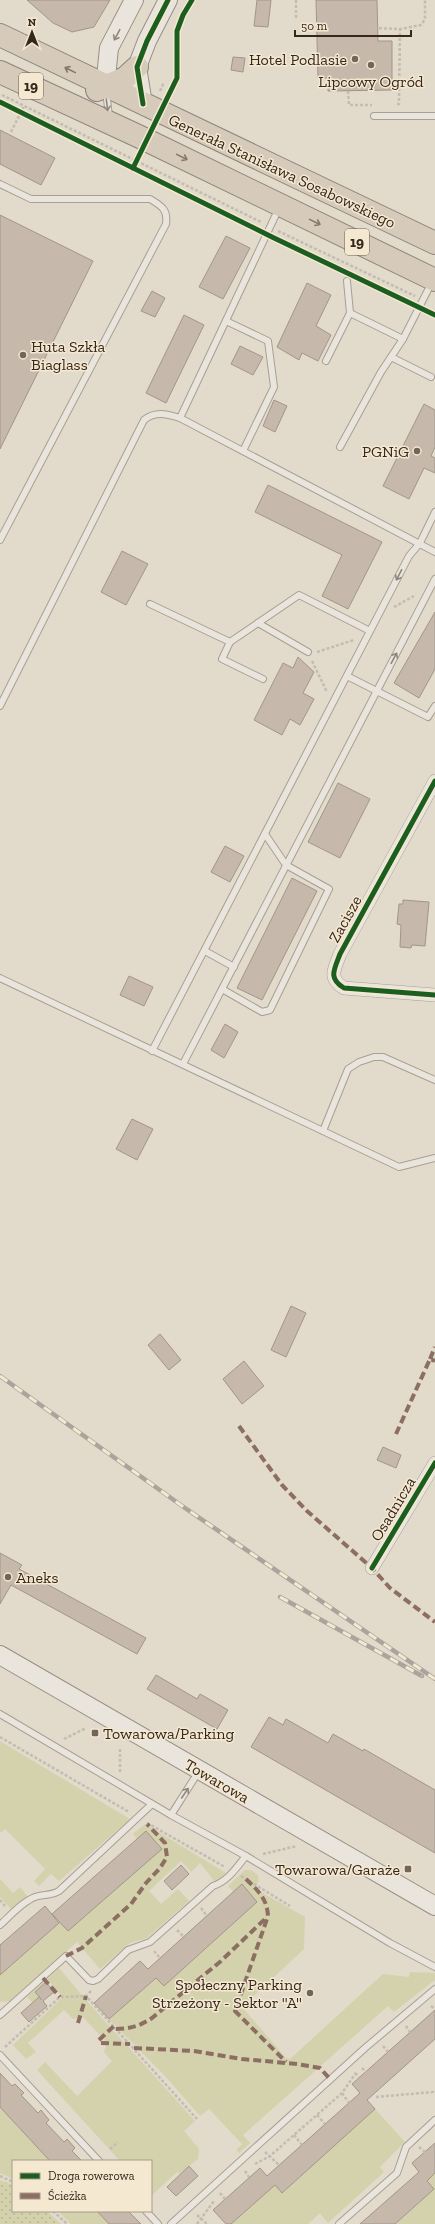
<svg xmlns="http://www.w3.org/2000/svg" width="435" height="2224" font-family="'Zilla Slab',serif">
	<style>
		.grass { fill: #d4d2ad }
		.park { fill: url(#park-dots) }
		.building { fill: #c6b8ab; stroke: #a2968a }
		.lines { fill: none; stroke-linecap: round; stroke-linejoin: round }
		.lane-casing { stroke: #a79f94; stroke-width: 8 }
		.street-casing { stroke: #a79f94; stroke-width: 14 }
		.secondary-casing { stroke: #978f84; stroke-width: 20 }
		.highway-casing { stroke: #8d857b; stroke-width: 24 }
		.path { stroke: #c3bcb3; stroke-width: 2.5; stroke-dasharray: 3 2; stroke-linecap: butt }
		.lane { stroke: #eae5dc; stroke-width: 6 }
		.street { stroke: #eae5dc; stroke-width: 13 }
		.secondary { stroke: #eae5dc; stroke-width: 18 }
		.highway { stroke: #d6cabb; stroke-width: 22 }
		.rail-casing { stroke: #aaa49c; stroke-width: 4.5 }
		.rail { stroke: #f5e8d0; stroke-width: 3; stroke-dasharray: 9; stroke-linecap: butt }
		.quiet { stroke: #8d6e63; stroke-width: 4; stroke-dasharray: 8 4; stroke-linecap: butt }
		.cycleway-casing { stroke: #f5e8d0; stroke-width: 8 }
		.cycleway { stroke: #1b5e20; stroke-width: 5 }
		.oneway { stroke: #90867c }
		.oneway2 { stroke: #86786c }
		.poi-dot { fill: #72665a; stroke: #f5e8d0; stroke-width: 1.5 }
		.labels { text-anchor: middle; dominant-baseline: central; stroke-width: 3; stroke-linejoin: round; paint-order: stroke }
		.shield { fill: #f5e8d0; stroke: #6f6153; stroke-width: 1 }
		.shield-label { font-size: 15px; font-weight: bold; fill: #36271d }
		.poi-label { font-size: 16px; fill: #36271d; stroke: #f5e8d0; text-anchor: end }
		.street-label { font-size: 16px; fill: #36271d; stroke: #f5e8d0 }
	</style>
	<defs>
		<pattern id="park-dots" width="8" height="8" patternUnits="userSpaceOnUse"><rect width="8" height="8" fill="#d4d2ad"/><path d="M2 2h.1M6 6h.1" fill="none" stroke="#b7b494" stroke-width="1.8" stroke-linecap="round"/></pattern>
	</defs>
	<rect width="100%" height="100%" fill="#e2daca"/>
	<!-- grass -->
	<g class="grass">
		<path d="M0 1741 130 1819 59 1881 51 1874 39 1886 34 1881 45 1869 5 1829 0 1833Z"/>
		<path d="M145 1824 226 1873 215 1882 200 1863 191 1872 181 1861 149 1891 161 1904 178 1889 189 1901 147 1938 130 1943 100 1969 77 1942 10 2001 0 2002V1975L60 1922 68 1931 161 1849 146 1831 137 1839 133 1834Z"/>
		<path d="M245 1870H251L258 1875 259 1881 254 1888 305 1917 304 1949 242 2007 286 2058 290 2059 383 1974 409 1977 410 1972 435 1973V1980L394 2012 388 2006 243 2135 250 2143 239 2153 236 2150 242 2144 209 2109 200 2116 165 2076 109 2019 156 1978 164 1986 257 1902 242 1885 234 1892 228 1886Z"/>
		<path d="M0 1879 13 1893 20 1887 27 1896 12 1910 0 1897Z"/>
		<path d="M59 1968 85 1999 195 2121 184 2131 199 2149 198 2159 179 2174 177 2172 152 2195 151 2161H120L37 2070 45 2062 77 2096 112 2061 104 2052 107 2043 83 2017 73 2019 64 2010 28 2043 36 2052 26 2059 13 2045 63 1997 47 1979Z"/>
		<path d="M44 1981 46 1982 35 1992 39 1997 33 2003 27 1997Z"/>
		<path d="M0 2107 50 2161H13V2179L0 2173Z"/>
		<path d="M375 2109 405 2142 380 2167 384 2172 328 2223 320 2213 308 2224H231L275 2185 282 2193Z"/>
		<path d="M435 2173V2224H395L434 2189 427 2181Z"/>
		<path d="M58 2211H97L109 2224H71Z"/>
	</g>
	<!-- park -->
	<path class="park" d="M0 2180 13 2185V2211H47L61 2224H0Z"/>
	<!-- building -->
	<g class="building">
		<path d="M27 0H110L94 27 72 32 53 23Z"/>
		<path d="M257 0H271L268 27 254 26Z"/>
		<path d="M316 0H377L378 41H392V90L328 91V78H318Z"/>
		<path d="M233 57 245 58 243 72 231 70Z"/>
		<path d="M0 130 55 158 41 185 0 164Z"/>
		<path d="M0 215 93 261 0 449Z"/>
		<path d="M226 236 250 248 223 299 199 287Z"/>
		<path d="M307 283 331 295 316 326 331 335 318 361 302 353 299 360 277 347Z"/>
		<path d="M152 291 165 298 155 317 141 311Z"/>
		<path d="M184 315 204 325 166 403 146 393Z"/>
		<path d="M240 346 263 357 253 375 231 364Z"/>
		<path d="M274 400 287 406 275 432 263 426Z"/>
		<path d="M424 404 435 410V447L431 456 435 458V473L424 468 409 499 383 486Z"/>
		<path d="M268 485 382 542 348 609 322 596 342 555 255 512Z"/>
		<path d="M122 551 148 564 126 605 101 592Z"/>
		<path d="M435 612V669L419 698 394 683Z"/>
		<path d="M298 657 314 672 303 693 314 699 300 725 290 719 282 735 254 720 283 663 293 668Z"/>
		<path d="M338 783 370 799 340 858 308 842Z"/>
		<path d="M225 846 244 856 230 882 211 872Z"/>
		<path d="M292 878 317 891 262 1000 237 988Z"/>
		<path d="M403 900 429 902 425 946 412 945 411 948 400 947 401 925 397 924 399 904H403Z"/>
		<path d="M129 976 153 987 144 1006 120 995Z"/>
		<path d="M225 1024 238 1032 224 1058 211 1050Z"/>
		<path d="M132 1119 153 1129 137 1160 116 1149Z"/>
		<path d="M291 1306 306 1313 286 1357 271 1350Z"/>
		<path d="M160 1334 181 1360 169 1370 148 1345Z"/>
		<path d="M244 1361 264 1386 242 1404 223 1379Z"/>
		<path d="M383 1447 401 1455 396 1468 377 1460Z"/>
		<path d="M0 1553 22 1565 19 1569 146 1638 137 1654 11 1585 0 1604Z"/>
		<path d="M156 1675 197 1699 200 1694 228 1710 217 1729 147 1689Z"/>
		<path d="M269 1717 283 1725 286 1719 328 1743 333 1734 363 1751 364 1749 435 1790V1853L251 1747Z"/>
		<path d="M146 1831 162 1849 68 1931 52 1914Z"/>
		<path d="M181 1865 189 1874 172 1890 164 1881Z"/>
		<path d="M242 1884 257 1902 164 1986 156 1978 109 2019 94 2003 140 1961 148 1969Z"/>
		<path d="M45 1906 59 1923 0 1975V1945Z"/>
		<path d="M46 1982 54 1992 43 2001 47 2006 29 2022 21 2013 39 1997 42 2000 35 1992Z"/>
		<path d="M435 2010V2039L367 2100 375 2109 282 2193 275 2185 231 2224H226L213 2210 260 2168 267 2176 360 2093 352 2084Z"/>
		<path d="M0 2073 12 2086 15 2084 24 2093 21 2095 38 2113 41 2110 49 2120 46 2123 64 2142 67 2139 75 2148 72 2151 82 2161H50L0 2107Z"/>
		<path d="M435 2143V2173L427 2181 434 2189 395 2224H360L419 2172 412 2163Z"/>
		<path d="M189 2166 198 2176 176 2196 167 2187Z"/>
		<path d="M97 2211H128L141 2224H109Z"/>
	</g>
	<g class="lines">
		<defs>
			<g id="lane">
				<path d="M106 90 109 117"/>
				<path d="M374 116H435"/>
				<path d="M0 184 31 199H150C162 206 168 210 166 224L0 540"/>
				<path d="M279 208 180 418 435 552"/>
				<path d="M350 313 403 339"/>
				<path d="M226 321 268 341 274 387 243 451"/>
				<path d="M391 357 431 377"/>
				<path d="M326 361 350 313 347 281"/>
				<path d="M340 447 381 372 403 339 432 282"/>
				<path d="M150 604 230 642 299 595 370 631"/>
				<path d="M258 623 308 652"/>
				<path d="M230 642 222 659 263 679"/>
				<path d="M347 676 428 717 435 706"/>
				<path d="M0 706 144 420C156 411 166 414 180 418"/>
				<path d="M205 951 234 967"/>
				<path d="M0 978 399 1167 435 1158"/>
				<path d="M222 989 262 1012 270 1010 329 889 286 865 265 834"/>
				<path d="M152 1051 409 556 420 543 435 512"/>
				<path d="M183 1064 435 579"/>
				<path d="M323 1131 348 1069 359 1062 374 1057H383L435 1080"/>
				<path d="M0 1714 171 1815 246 1856 390 1943 435 1967"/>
				<path d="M171 1815 199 1771"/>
				<path d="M0 1925C10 1916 22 1902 35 1897 43 1894 51 1896 59 1891L152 1804"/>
				<path d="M0 2015 66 1956 89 1980 93 1981 98 1979 128 1950 150 1942 213 1886C228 1881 236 1868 246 1856"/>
				<path d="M0 2055 99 2161"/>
				<path d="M146 2211 158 2224"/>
				<path d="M171 2224 365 2048 435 1989"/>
				<path d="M339 2224 397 2173 406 2147 435 2120"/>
			</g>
			<g id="street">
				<path d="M435 781 340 954C334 970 328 978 344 988L435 995"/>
				<path d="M372 1568 435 1463"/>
			</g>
			<g id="secondary">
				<path d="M105 87 109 48 134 0"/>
				<path d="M143 104 137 67 147 41 168 0"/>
				<path d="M0 1655 435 1906"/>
			</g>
			<g id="highway">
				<path d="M0 35 435 243"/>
				<path d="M0 72 138 136 435 280"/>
				<path d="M97 90 125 78 137 67"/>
			</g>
		</defs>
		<!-- lane casing -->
		<use href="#lane" class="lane-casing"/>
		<!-- street casing -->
		<use href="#street" class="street-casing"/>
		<!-- secondary casing -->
		<use href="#secondary" class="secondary-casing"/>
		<!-- highway casing -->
		<use href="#highway" class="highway-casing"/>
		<!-- path -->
		<g class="path">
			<path d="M296 0V19"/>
			<path d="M374 28 400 29 421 25 425 19V0"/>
			<path d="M160 91 164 82"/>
			<path d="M348 91 349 105H372"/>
			<path d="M2 95 261 222"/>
			<path d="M397 104H399L400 29"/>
			<path d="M11 132 24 106"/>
			<path d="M278 231 415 296"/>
			<path d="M394 607 414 596"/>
			<path d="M317 652 354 640"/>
			<path d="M312 661 327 692"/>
			<path d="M0 1737 129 1812"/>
			<path d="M64 1739 86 1728"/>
			<path d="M120 1772V1747"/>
			<path d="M147 1823 225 1867"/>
			<path d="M263 1854 297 1846"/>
			<path d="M241 1876 290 1906"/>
			<path d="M0 1900 5 1906"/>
			<path d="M201 1908 207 1916"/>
			<path d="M177 1930 184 1937"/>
			<path d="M154 1951 160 1958"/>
			<path d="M91 1991 86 1996 197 2119"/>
			<path d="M431 2006 435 2009"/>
			<path d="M406 2026 410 2032"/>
			<path d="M383 2046 388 2052"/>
			<path d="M5 2047 60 1997 86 1996"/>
			<path d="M362 2068 366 2072"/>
			<path d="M355 2073 359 2077"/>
			<path d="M342 2093 349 2103"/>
			<path d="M376 2097 433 2092 435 2094"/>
			<path d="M317 2115 325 2124"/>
			<path d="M294 2135 302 2145"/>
			<path d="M419 2147 425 2152"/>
			<path d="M110 2149 118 2142"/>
			<path d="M265 2152 279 2165"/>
			<path d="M255 2164 270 2156 342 2093 356 2073"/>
			<path d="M245 2171 249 2177"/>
			<path d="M0 2176 13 2182"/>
			<path d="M220 2193 225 2199"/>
			<path d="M53 2211 67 2224"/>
			<path d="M197 2215 207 2224"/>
			<path d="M197 2224 214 2201"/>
		</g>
		<!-- lane -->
		<use href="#lane" class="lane"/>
		<!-- street -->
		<use href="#street" class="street"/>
		<!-- secondary -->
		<use href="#secondary" class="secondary"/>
		<!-- highway -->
		<use href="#highway" class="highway"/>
		<defs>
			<g id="rail">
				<path d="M0 1376 185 1508 435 1679"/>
				<path d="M280 1597 422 1676"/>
			</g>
		</defs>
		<!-- rail casing -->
		<use href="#rail" class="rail-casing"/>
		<!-- rail -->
		<use href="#rail" class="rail"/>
		<!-- quiet -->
		<g class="quiet">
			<path d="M430 1359 435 1347"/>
			<path d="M239 1426 282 1485 307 1511 372 1568 390 1588 435 1622"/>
			<path d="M396 1434 430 1359 435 1361"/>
			<path d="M246 1879C258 1891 267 1898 268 1916L235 2011 286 2062"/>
			<path d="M66 1956 82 1948 131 1904 146 1883 160 1868 167 1857 165 1843 147 1824"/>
			<path d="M43 1978 60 1997"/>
			<path d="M78 2023 86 1996"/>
			<path d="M116 2029C130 2029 140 2026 152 2018L221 1961 267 1917"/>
			<path d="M99 2040 114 2026"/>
			<path d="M101 2043 130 2044"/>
			<path d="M134 2048 194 2051 242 2059 297 2064 320 2068 330 2079"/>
		</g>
		<defs>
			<g id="cycleway">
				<path d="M0 102 272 237 435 315"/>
				<path d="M143 104 137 67 147 41 168 0"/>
				<path d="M133 168 177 78V31L183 15 192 0"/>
				<path d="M435 781 340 954C334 970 328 978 344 988L435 995"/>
				<path d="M372 1568 435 1463"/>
			</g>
		</defs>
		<!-- cycleway casing -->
		<use href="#cycleway" class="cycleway-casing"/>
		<!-- cycleway -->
		<use href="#cycleway" class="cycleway"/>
	</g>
	<!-- one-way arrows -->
	<defs><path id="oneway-shaft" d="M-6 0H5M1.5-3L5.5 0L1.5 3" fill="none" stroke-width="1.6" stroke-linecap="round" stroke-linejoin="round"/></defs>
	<g class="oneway">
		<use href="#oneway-shaft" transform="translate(117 35) rotate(118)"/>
		<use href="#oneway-shaft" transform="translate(107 105) rotate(83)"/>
		<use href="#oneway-shaft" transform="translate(399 575) rotate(117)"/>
		<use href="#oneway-shaft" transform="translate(394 658) rotate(-62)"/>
		<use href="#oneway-shaft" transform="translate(185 1793) rotate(-56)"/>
	</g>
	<g class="oneway2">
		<use href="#oneway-shaft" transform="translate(70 70) rotate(-154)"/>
		<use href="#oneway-shaft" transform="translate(182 157) rotate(26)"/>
		<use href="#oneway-shaft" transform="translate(315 222) rotate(26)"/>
	</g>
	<!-- markers -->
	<g class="poi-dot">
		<circle cx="355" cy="59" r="4"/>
		<circle cx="371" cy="65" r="4"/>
		<circle cx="23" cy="355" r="4"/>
		<circle cx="417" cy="451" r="4"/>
		<circle cx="8" cy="1577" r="4"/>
		<rect x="91" y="1729" width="8" height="8" rx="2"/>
		<rect x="404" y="1865" width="8" height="8" rx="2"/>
		<circle cx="310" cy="1993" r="4"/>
	</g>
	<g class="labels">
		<!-- shield labels -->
		<g class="shield">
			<rect x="19" y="73" width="24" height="26" rx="3"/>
			<rect x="345" y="229" width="24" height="26" rx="3"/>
		</g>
		<g class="shield-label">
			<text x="31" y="86">19</text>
			<text x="357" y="242">19</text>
		</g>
		<!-- poi labels -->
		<g class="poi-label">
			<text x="347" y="59">Hotel Podlasie</text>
			<text x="371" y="81" text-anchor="middle">Lipcowy Ogród</text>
			<text x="31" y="346" text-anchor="start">Huta Szkła<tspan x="31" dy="18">Biaglass</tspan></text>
			<text x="409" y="451">PGNiG</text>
			<text x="16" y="1577" text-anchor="start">Aneks</text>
			<text x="103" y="1733" text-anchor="start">Towarowa/Parking</text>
			<text x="400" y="1869">Towarowa/Garaże</text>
			<text x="302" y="1984">Społeczny Parking<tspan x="302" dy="18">Strzeżony - Sektor "A"</tspan></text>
		</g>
		<!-- street labels -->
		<g class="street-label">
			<text transform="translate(282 171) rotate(25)">Generała Stanisława Sosabowskiego</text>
			<text transform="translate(345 919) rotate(-61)">Zacisze</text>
			<text transform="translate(393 1509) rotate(-59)">Osadnicza</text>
			<text transform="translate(217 1781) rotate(30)">Towarowa</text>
		</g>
	</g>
	<!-- legend -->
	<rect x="12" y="2160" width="140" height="52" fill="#f5e8d0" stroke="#a99b88"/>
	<rect x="20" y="2173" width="20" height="6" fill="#1b5e20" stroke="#a99b88"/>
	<text x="48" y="2180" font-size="12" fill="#36271d">Droga rowerowa</text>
	<rect x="20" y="2193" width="20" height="6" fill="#8d6e63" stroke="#a99b88"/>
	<text x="48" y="2200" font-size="12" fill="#36271d">Ścieżka</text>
	<!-- north arrow -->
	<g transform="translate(32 32)" stroke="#f5e8d0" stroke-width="3" paint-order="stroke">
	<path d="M0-3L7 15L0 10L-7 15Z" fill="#36271d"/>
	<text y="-6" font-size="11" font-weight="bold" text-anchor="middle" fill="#36271d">N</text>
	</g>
	<!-- scale -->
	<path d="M295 30v6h116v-6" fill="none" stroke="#36271d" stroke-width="2"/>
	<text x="301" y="30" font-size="12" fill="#36271d" stroke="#f5e8d0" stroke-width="3" paint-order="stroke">50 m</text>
</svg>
